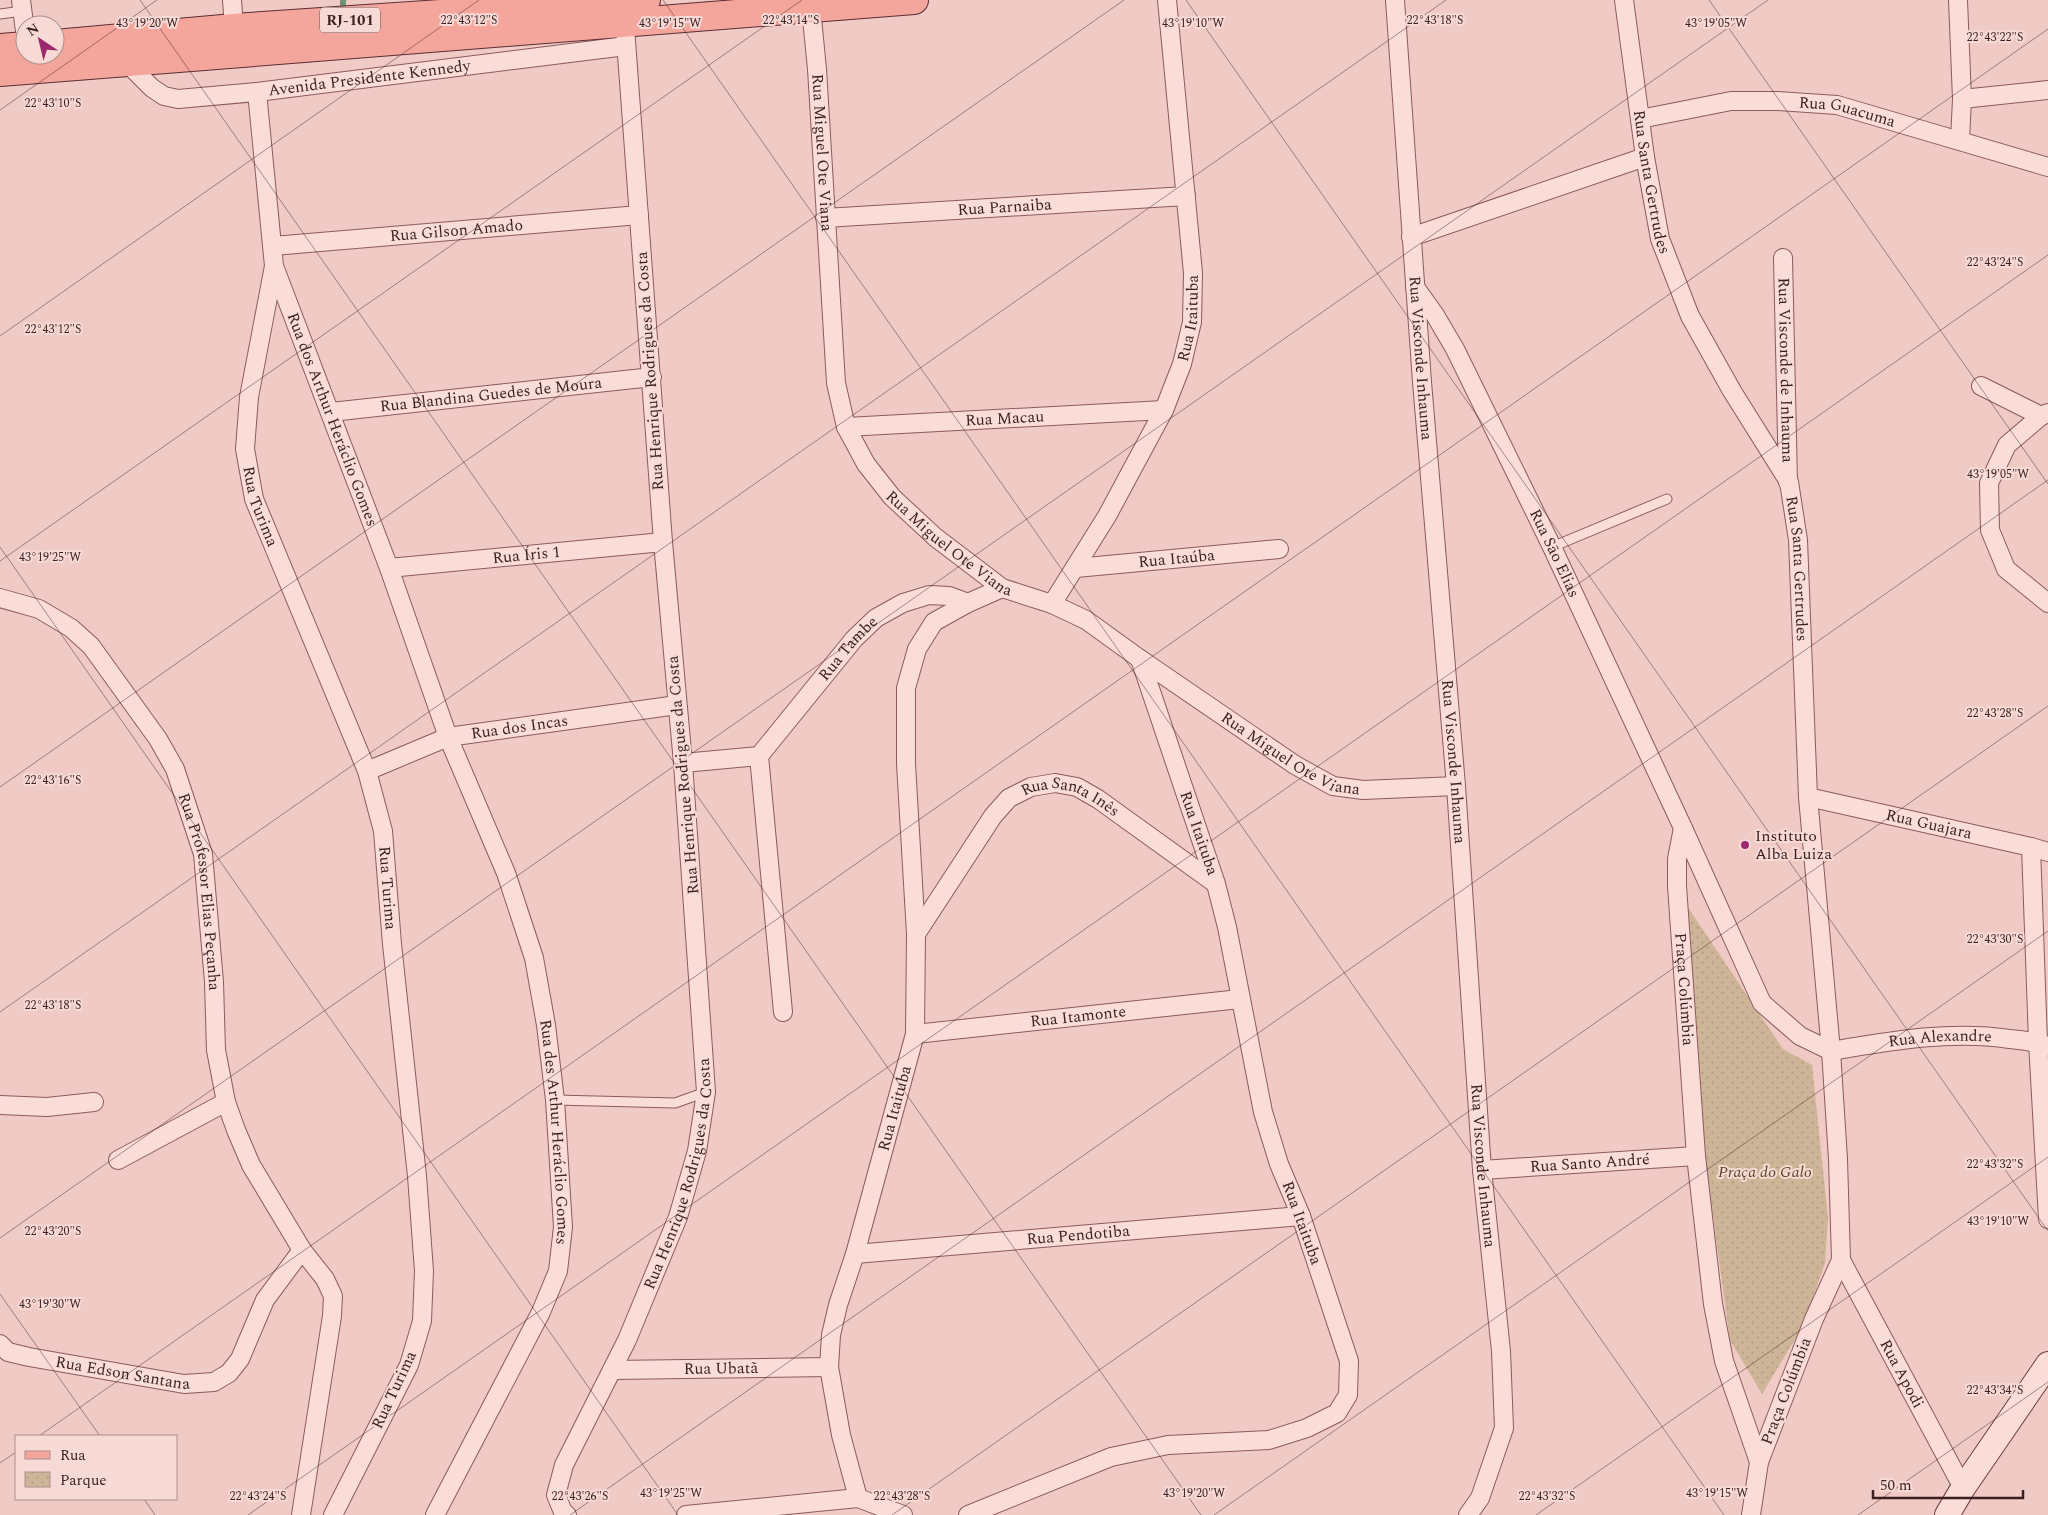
<svg xmlns="http://www.w3.org/2000/svg" width="2048" height="1515" font-family="Spectral,serif">
	<style>
		.park { fill: url(#park-dots) }
		.lines { fill: none; stroke-linecap: round; stroke-linejoin: round }
		.stream { stroke: #6d9273; stroke-width: 6 }
		.lane-casing { stroke: #8c5a5d; stroke-width: 11 }
		.street-casing { stroke: #8c5a5d; stroke-width: 20 }
		.secondary-casing { stroke: #6e3d41; stroke-width: 26 }
		.primary-casing { stroke: #5a2e33; stroke-width: 30 }
		.lane { stroke: #faddd9; stroke-width: 9 }
		.street { stroke: #faddd9; stroke-width: 18 }
		.secondary { stroke: #faddd9; stroke-width: 24 }
		.primary { stroke: #f4a59c; stroke-width: 28 }
		.ticks { fill: none; stroke: #3b1f21; stroke-width: 1; stroke-opacity: 0.45 }
		.poi-dot { fill: #9d286d; stroke: #f7d9d5; stroke-width: 2 }
		.labels { text-anchor: middle; dominant-baseline: central; stroke-width: 4; stroke-linejoin: round; paint-order: stroke }
		.shield { fill: #f7d9d5; stroke: #735757; stroke-width: 1 }
		.shield-label { font-size: 15px; font-weight: bold; fill: #3b1f21 }
		.street-label { font-size: 16px; fill: #3b1f21; stroke: #f7d9d5 }
		.poi-label { font-size: 16px; fill: #3b1f21; stroke: #f7d9d5; text-anchor: start }
		.park-label { font-size: 16px; font-style: italic; fill: #594724; stroke: #f7d9d5 }
		.ticks-label { font-size: 12px; text-anchor: middle; fill: #3b1f21; stroke: #f7d9d5; stroke-width: 4; stroke-linejoin: round; paint-order: stroke }
	</style>
	<defs>
		<pattern id="park-dots" width="8" height="8" patternUnits="userSpaceOnUse" patternTransform="scale(1.25)"><rect width="8" height="8" fill="#cfb598"/><path d="M2 2h.1M6 6h.1" fill="none" stroke="#b39b83" stroke-width="1.8" stroke-linecap="round"/></pattern>
	</defs>
	<rect width="100%" height="100%" fill="#f0cac5"/>
	<!-- park -->
	<path class="park" d="M1681 897 1783 1049 1812 1065 1828 1218 1825 1263 1803 1326 1762 1394 1730 1340 1709 1188Z"/>
	<g class="lines">
		<!-- stream -->
		<path class="stream" d="M343 0V10"/>
		<defs>
			<g id="lane">
				<path d="M0 14 22 11"/>
				<path d="M1552 547 1667 499"/>
				<path d="M555 1100 675 1103 706 1092"/>
			</g>
			<g id="street">
				<path d="M21 0 25 31"/>
				<path d="M232 0 234 28"/>
				<path id="s1" d="M1395 0 1422 382 1456 786 1482 1170 1501 1351 1504 1428 1480 1498 1468 1515"/>
				<path id="s2" d="M1624 0 1645 157 1660 239 1690 316 1732 391 1789 482 1798 540 1808 797 1831 1051 1838 1159 1841 1260 1814 1319 1759 1462 1751 1515"/>
				<path d="M1958 0 1962 99 1960 140"/>
				<path id="s3" d="M811 8 817 69 836 383 846 427 866 464 892 497 935 537 1002 588 1052 604 1086 620 1140 659 1295 765 1333 786 1363 790 1456 786"/>
				<path id="s4" d="M126 62 152 88 164 96 178 99 257 92 626 46"/>
				<path id="s5" d="M257 92 274 266 389 568 448 737 506 873 534 958 546 1025 555 1100 563 1227 558 1271 541 1312 435 1515"/>
				<path d="M1962 99 2048 90"/>
				<path id="s6" d="M1640 119 1731 101H1777L1837 105 2048 167"/>
				<path id="s7" d="M825 218 1186 196"/>
				<path d="M1411 237 1645 157"/>
				<path id="s8" d="M273 246 639 215"/>
				<path id="s9" d="M1783 258 1788 482"/>
				<path id="s10" d="M274 266 249 397 245 449 254 499 367 771 383 831 392 944 417 1176 424 1271 422 1321 409 1365 333 1515"/>
				<path id="s11" d="M1415 287 1435 315 1455 349 1552 547 1683 828 1762 1003 1800 1036 1831 1051"/>
				<path d="M1981 386 2041 416"/>
				<path id="s12" d="M331 412 652 377"/>
				<path d="M2048 413 2041 416 2007 445 1989 483 1990 530 2006 569 2048 603"/>
				<path id="s13" d="M846 427 1164 410"/>
				<path id="s14" d="M389 568 663 542"/>
				<path id="s15" d="M1076 568 1279 549"/>
				<path id="s16" d="M0 598 39 609 71 628 91 646 158 739 175 769 203 854 214 982 216 1050 226 1102 236 1130 251 1165 302 1250"/>
				<path id="s17" d="M1052 604 1107 516 1164 410 1182 364 1192 322 1193 273 1167 0"/>
				<path d="M759 756 783 1012"/>
				<path id="s18" d="M683 763 759 756 854 639 876 618 903 603 929 595 949 596 968 603"/>
				<path id="s19" d="M367 771 448 737 677 705"/>
				<path id="s20" d="M1808 797 2031 847 2048 852"/>
				<path id="s21" d="M1683 828 1677 859V886L1696 1156 1713 1304 1724 1361 1759 1462"/>
				<path d="M2031 847 2038 1042 2048 1219"/>
				<path id="s22" d="M916 934 993 816 1009 798 1031 787 1055 783 1077 787 1098 799 1216 884"/>
				<path id="s23" d="M915 1034 1240 999"/>
				<path id="s24" d="M1831 1051C1890 1041 1950 1030 2010 1039 2023 1040 2036 1042 2048 1046"/>
				<path d="M0 1105 47 1107 94 1102"/>
				<path d="M118 1160 226 1102"/>
				<path id="s25" d="M1482 1170 1696 1156"/>
				<path id="s26" d="M855 1254 1301 1216"/>
				<path id="s27" d="M1841 1260 1963 1488"/>
				<path id="s28" d="M0 1344 8 1352 29 1357 184 1384 214 1382 229 1373 240 1359 265 1300 302 1250 325 1279 333 1296 332 1316 301 1515"/>
				<path id="s29" d="M612 1370 829 1367"/>
				<path id="s30" d="M858 1498 841 1435 829 1367 831 1335 838 1305 855 1254 915 1034 916 934 906 764V688L917 649 934 622 968 603 1002 588"/>
				<path id="s31" d="M567 1515 563 1512 556 1495 564 1465 627 1340 678 1217 697 1151 706 1092 683 763 663 542 624 14"/>
				<path d="M686 1515 858 1498 903 1515"/>
				<path d="M968 1515 1111 1457 1168 1445 1269 1440 1307 1428 1337 1413 1348 1395 1349 1361 1301 1216 1279 1164 1263 1112 1227 927 1216 884 1140 659"/>
			</g>
			<path id="secondary" d="M1947 1515 1963 1488 2048 1364"/>
			<g id="primary">
				<path d="M55 44 234 28 646 0"/>
				<path d="M0 48 25 46"/>
				<path d="M0 72 914 0"/>
			</g>
		</defs>
		<!-- lane casing -->
		<use href="#lane" class="lane-casing"/>
		<!-- street casing -->
		<use href="#street" class="street-casing"/>
		<!-- secondary casing -->
		<use href="#secondary" class="secondary-casing"/>
		<!-- primary casing -->
		<use href="#primary" class="primary-casing"/>
		<!-- lane -->
		<use href="#lane" class="lane"/>
		<!-- street -->
		<use href="#street" class="street"/>
		<!-- secondary -->
		<use href="#secondary" class="secondary"/>
		<!-- primary -->
		<use href="#primary" class="primary"/>
	</g>
	<!-- ticks -->
	<path class="ticks" d="M140 0 1201 1515M663 0 1724 1515M1186 0 2048 1231M1709 0 2048 484M0 110 157 0M0 336 479 0M0 547 678 1515M0 561 802 0M0 787 1124 0M0 1012 1446 0M0 1238 1768 0M0 1294 100 1436M39 1436 2048 29M0 1463 16 1452M144 1499 155 1515M248 1515 2048 255M570 1515 2048 480M892 1515 2048 706M1214 1515 2048 931M1536 1515 2048 1157M1858 1515 2048 1382"/>
	<!-- markers -->
	<circle class="poi-dot" cx="1745" cy="845" r="5"/>
	<g class="labels">
		<!-- shield labels -->
		<rect class="shield" x="320" y="7.5" width="60" height="25" rx="4"/>
		<g class="shield-label">
			<text x="350" y="20">RJ-101</text>
		</g>
		<!-- street labels -->
		<g class="street-label">
			<text stroke="none"><textPath href="#s4" startOffset="258">Avenida Presidente Kennedy</textPath></text>
			<text stroke="none"><textPath href="#s6" startOffset="210">Rua Guacuma</textPath></text>
			<text stroke="none"><textPath href="#s3" startOffset="145">Rua Miguel Ote Viana</textPath></text>
			<text stroke="none"><textPath href="#s2" startOffset="184">Rua Santa Gertrudes</textPath></text>
			<text stroke="none"><textPath href="#s7" startOffset="180">Rua Parnaiba</textPath></text>
			<text stroke="none"><textPath href="#s8" startOffset="184">Rua Gilson Amado</textPath></text>
			<text stroke="none"><textPath href="#s17" startOffset="320">Rua Itaituba</textPath></text>
			<text stroke="none"><textPath href="#s1" startOffset="359">Rua Visconde Inhauma</textPath></text>
			<text stroke="none"><textPath href="#s9" startOffset="112">Rua Visconde de Inhauma</textPath></text>
			<text transform="translate(650 371) rotate(-94)">Rua Henrique Rodrigues da Costa</text>
			<text stroke="none"><textPath href="#s12" startOffset="161">Rua Blandina Guedes de Moura</textPath></text>
			<text stroke="none"><textPath href="#s5" startOffset="339">Rua dos Arthur Heráclio Gomes</textPath></text>
			<text stroke="none"><textPath href="#s13" startOffset="159">Rua Macau</textPath></text>
			<text stroke="none"><textPath href="#s10" startOffset="245">Rua Turima</textPath></text>
			<text stroke="none"><textPath href="#s3" startOffset="579">Rua Miguel Ote Viana</textPath></text>
			<text stroke="none"><textPath href="#s11" startOffset="301">Rua Sāo Elias</textPath></text>
			<text stroke="none"><textPath href="#s14" startOffset="138">Rua Íris 1</textPath></text>
			<text stroke="none"><textPath href="#s15" startOffset="101">Rua Itaúba</textPath></text>
			<text stroke="none"><textPath href="#s2" startOffset="605">Rua Santa Gertrudes</textPath></text>
			<text stroke="none"><textPath href="#s18" startOffset="216">Rua Tambe</textPath></text>
			<text stroke="none"><textPath href="#s19" startOffset="160">Rua dos Incas</textPath></text>
			<text stroke="none"><textPath href="#s3" startOffset="984">Rua Miguel Ote Viana</textPath></text>
			<text stroke="none"><textPath href="#s1" startOffset="764">Rua Visconde Inhauma</textPath></text>
			<text transform="translate(683 775) rotate(-95)">Rua Henrique Rodrigues da Costa</text>
			<text stroke="none"><textPath href="#s22" startOffset="232">Rua Santa Inês</textPath></text>
			<text stroke="none"><textPath href="#s20" startOffset="124">Rua Guajara</textPath></text>
			<text transform="translate(1199 833) rotate(71)">Rua Itaituba</text>
			<text stroke="none"><textPath href="#s10" startOffset="650">Rua Turima</textPath></text>
			<text stroke="none"><textPath href="#s16" startOffset="380">Rua Professor Elias Peçanha</textPath></text>
			<text stroke="none"><textPath href="#s21" startOffset="162">Praça Colúmbia</textPath></text>
			<text stroke="none"><textPath href="#s23" startOffset="164">Rua Itamonte</textPath></text>
			<text stroke="none"><textPath href="#s24" startOffset="110">Rua Alexandre</textPath></text>
			<text stroke="none"><textPath href="#s30" startOffset="402">Rua Itaituba</textPath></text>
			<text stroke="none"><textPath href="#s5" startOffset="1090">Rua des Arthur Heráclio Gomes</textPath></text>
			<text stroke="none"><textPath href="#s25" startOffset="108">Rua Santo André</textPath></text>
			<text stroke="none"><textPath href="#s1" startOffset="1169">Rua Visconde Inhauma</textPath></text>
			<text stroke="none"><textPath href="#s31" startOffset="370">Rua Henrique Rodrigues da Costa</textPath></text>
			<text transform="translate(1302 1223) rotate(70)">Rua Itaituba</text>
			<text stroke="none"><textPath href="#s26" startOffset="224">Rua Pendotiba</textPath></text>
			<text stroke="none"><textPath href="#s29" startOffset="109">Rua Ubatã</textPath></text>
			<text stroke="none"><textPath href="#s28" startOffset="128">Rua Edson Santana</textPath></text>
			<text stroke="none"><textPath href="#s27" startOffset="129">Rua Apodi</textPath></text>
			<text transform="translate(394 1390) rotate(-65)">Rua Turima</text>
			<text transform="translate(1786 1391) rotate(-69)">Praça Colúmbia</text>
		</g>
		<!-- poi labels -->
		<g class="poi-label">
			<text x="1755" y="836">Instituto<tspan x="1755" dy="18">Alba Luiza</tspan></text>
		</g>
		<!-- park labels -->
		<g class="park-label">
			<text x="1765" y="1172">Praça do Galo</text>
		</g>
	</g>
	<g class="ticks-label">
		<text x="791" y="24">22°43'14"S</text>
		<text x="469" y="24">22°43'12"S</text>
		<text x="1435" y="24">22°43'18"S</text>
		<text x="147" y="27">43°19'20"W</text>
		<text x="670" y="27">43°19'15"W</text>
		<text x="1193" y="27">43°19'10"W</text>
		<text x="1716" y="27">43°19'05"W</text>
		<text x="1995" y="41">22°43'22"S</text>
		<text x="53" y="107">22°43'10"S</text>
		<text x="1995" y="266">22°43'24"S</text>
		<text x="53" y="333">22°43'12"S</text>
		<text x="1998" y="478">43°19'05"W</text>
		<text x="50" y="561">43°19'25"W</text>
		<text x="1995" y="717">22°43'28"S</text>
		<text x="53" y="784">22°43'16"S</text>
		<text x="1995" y="943">22°43'30"S</text>
		<text x="53" y="1009">22°43'18"S</text>
		<text x="1995" y="1168">22°43'32"S</text>
		<text x="1998" y="1225">43°19'10"W</text>
		<text x="53" y="1235">22°43'20"S</text>
		<text x="50" y="1308">43°19'30"W</text>
		<text x="1995" y="1394">22°43'34"S</text>
		<text x="671" y="1497">43°19'25"W</text>
		<text x="1194" y="1497">43°19'20"W</text>
		<text x="1717" y="1497">43°19'15"W</text>
		<text x="258" y="1500">22°43'24"S</text>
		<text x="580" y="1500">22°43'26"S</text>
		<text x="902" y="1500">22°43'28"S</text>
		<text x="1547" y="1500">22°43'32"S</text>
	</g>
	<!-- legend -->
	<rect x="15" y="1435" width="162" height="65" fill="#f7d9d5" stroke="#ac8f8d"/>
	<rect x="25" y="1451" width="25" height="8" fill="#f4a59c" stroke="#ac8f8d"/>
	<text x="60" y="1460" font-size="15" fill="#3b1f21">Rua</text>
	<rect x="25" y="1472" width="25" height="15" fill="url(#park-dots)" stroke="#ac8f8d"/>
	<text x="60" y="1485" font-size="15" fill="#3b1f21">Parque</text>
	<!-- north arrow -->
	<g transform="translate(40 40) rotate(325)"><circle r="24" fill="#f7d9d5" stroke="#ac8f8d"/>
	<path d="M0-4L9 19L0 12L-9 19Z" fill="#9d286d"/>
	<text y="-8" font-size="14" font-weight="bold" text-anchor="middle" fill="#3b1f21">N</text>
	</g>
	<!-- scale -->
	<path d="M1873 1490v8h150v-8" fill="none" stroke="#3b1f21" stroke-width="2.5"/>
	<text x="1880" y="1490" font-size="15" fill="#3b1f21" stroke="#f7d9d5" stroke-width="4" paint-order="stroke">50 m</text>
</svg>
